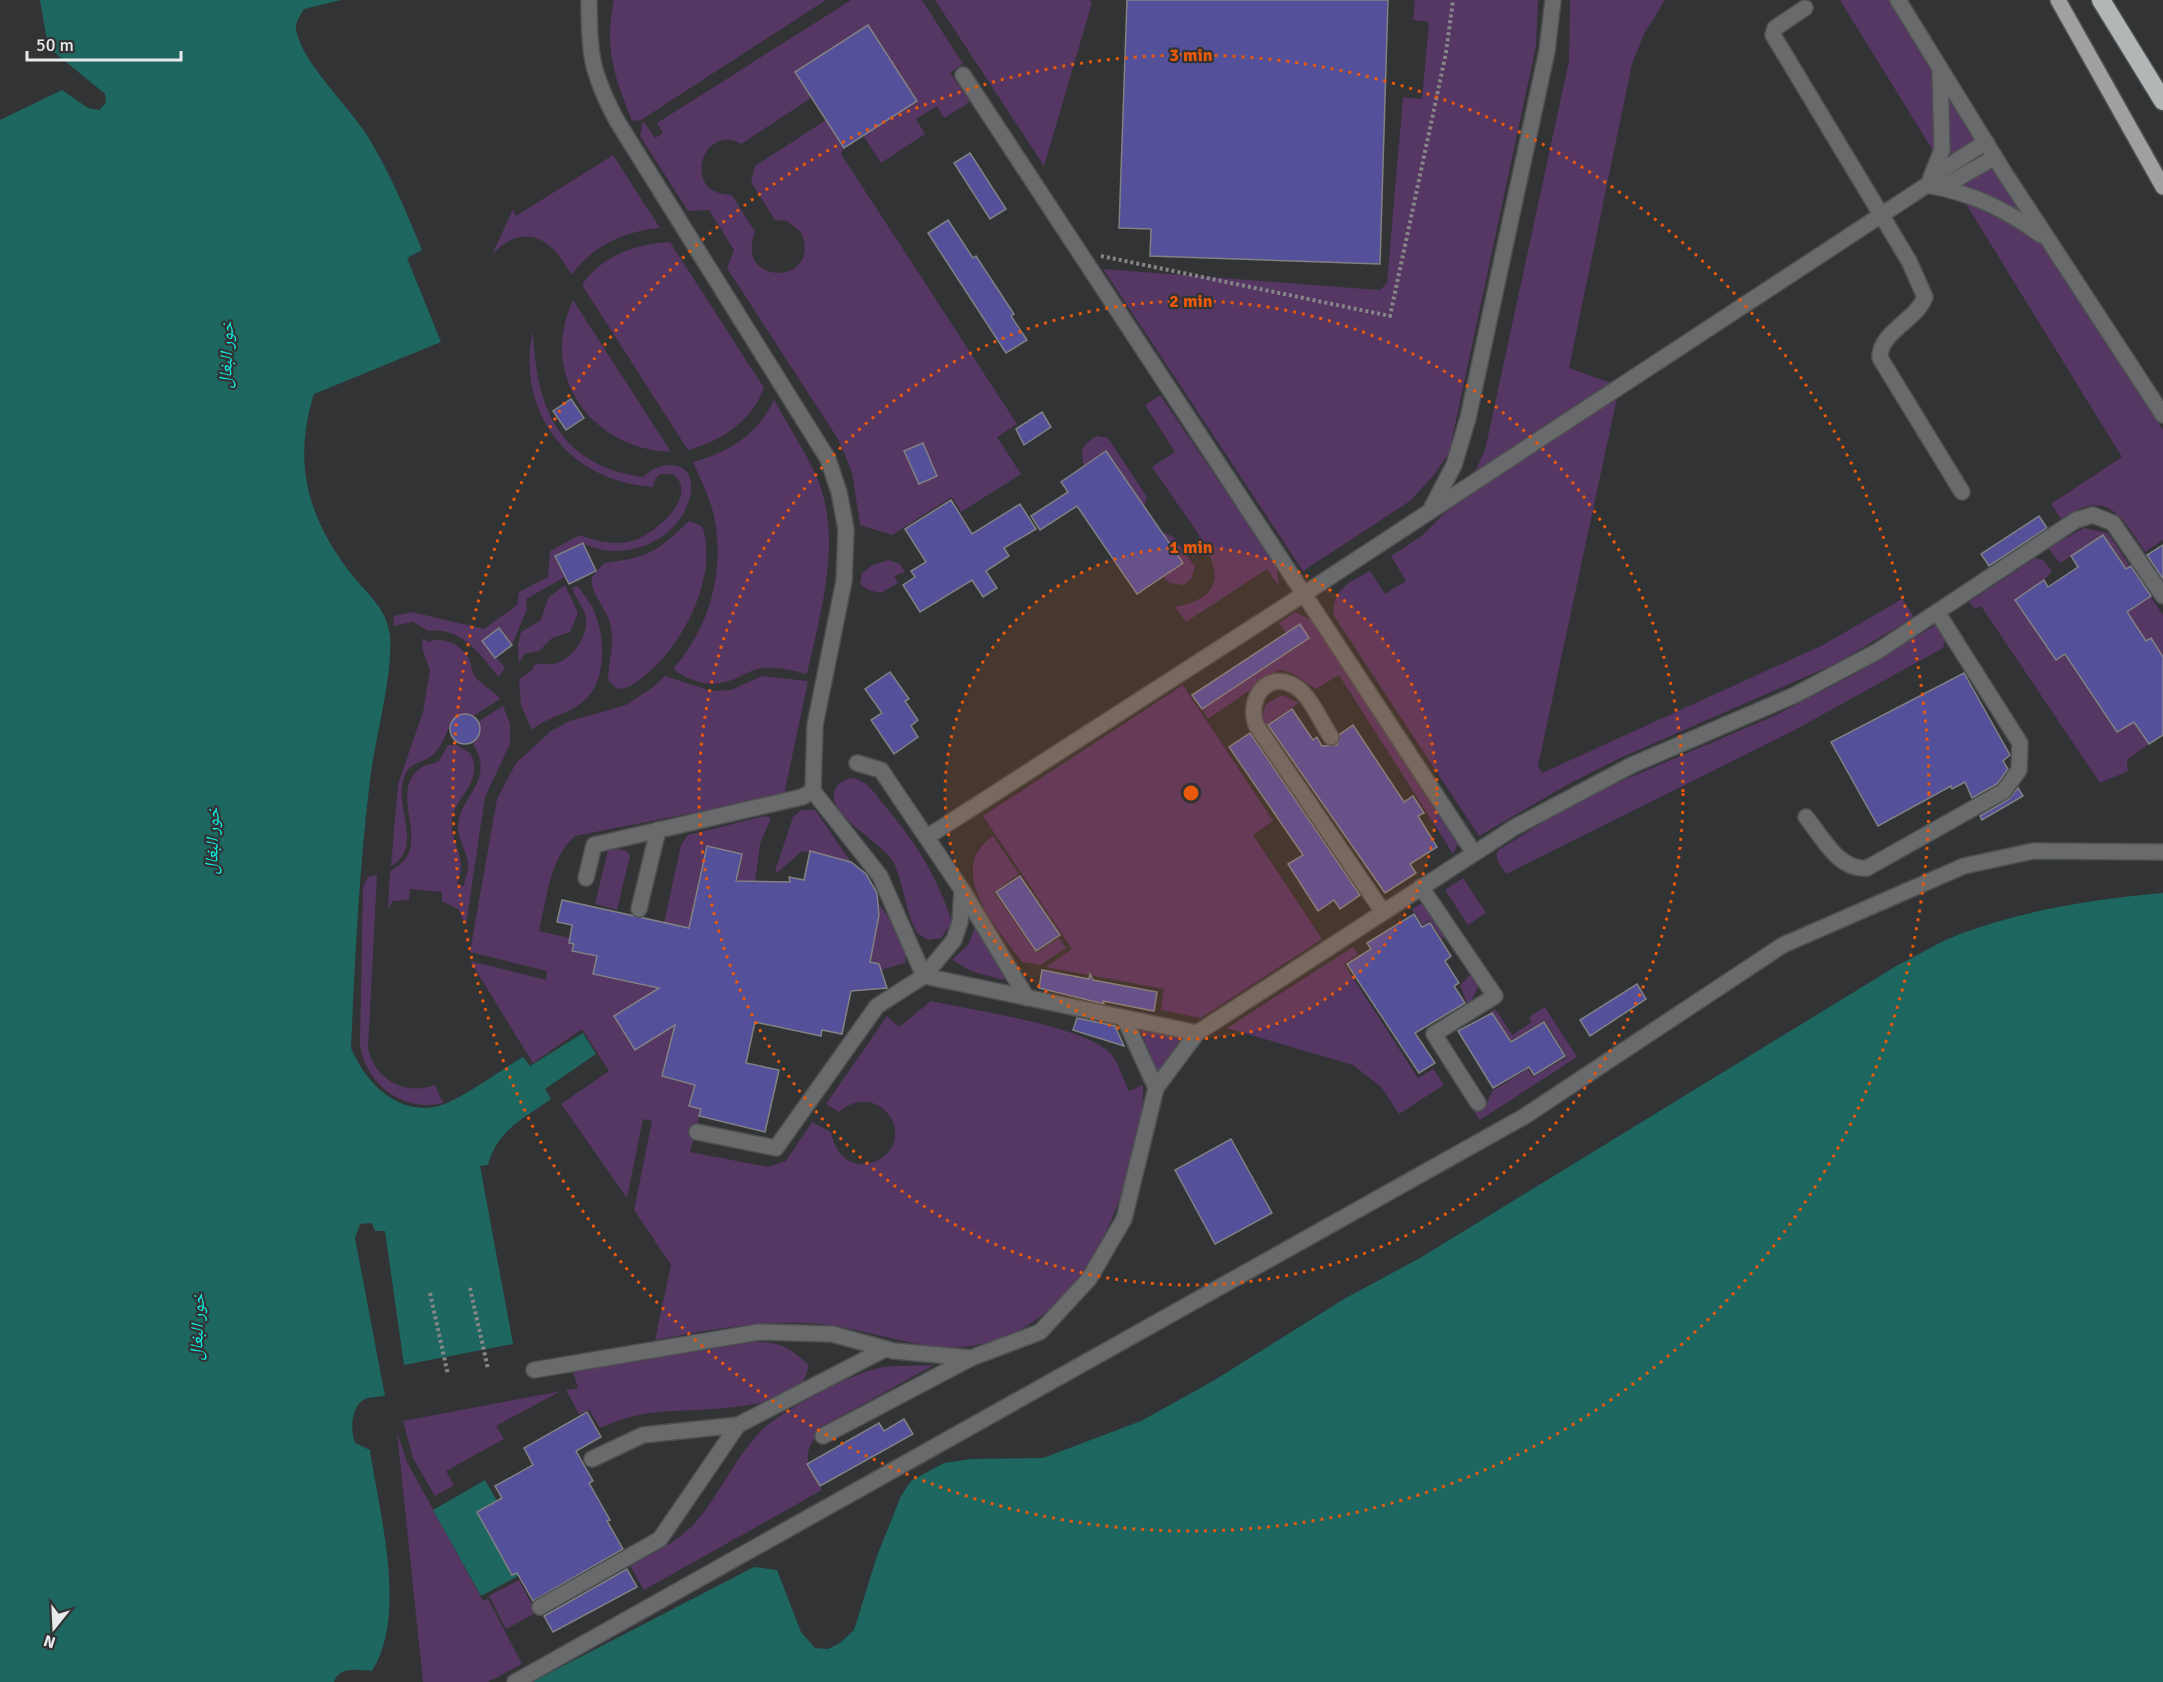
<svg xmlns="http://www.w3.org/2000/svg" width="2163" height="1682" font-family="Signika,'Noto Naskh Arabic',sans-serif">
	<style>
		.green { fill: #563662 }
		.water { fill: #1e6761 }
		.building { fill: #55509a; stroke: #818184; stroke-width: 1.5 }
		.lines { fill: none; stroke-linecap: round; stroke-linejoin: round }
		.minor-casing { stroke: #4e5052; stroke-width: 18 }
		.major-casing { stroke: #4e5052; stroke-width: 18 }
		.highway-casing { stroke: #4e5052; stroke-width: 21 }
		.path { stroke: #848688; stroke-width: 4; stroke-dasharray: 3 3; stroke-linecap: butt }
		.minor { stroke: #696a6b; stroke-width: 15 }
		.major { stroke: #9ea0a1; stroke-width: 15 }
		.highway { stroke: #b2b6b7; stroke-width: 18 }
		.ring { fill: none; stroke: #e8590c; stroke-width: 3; stroke-dasharray: 3 6 }
		.labels { text-anchor: middle; dominant-baseline: central; stroke-width: 4.5; stroke-linejoin: round; paint-order: stroke }
		.water-label { font-size: 18px; font-style: italic; fill: #0dece0; stroke: #313335 }
		.centre { fill: #e8590c; stroke: #313335; stroke-width: 3 }
		.ring-label { font-size: 18px; text-anchor: middle; font-weight: bold; fill: #e8590c; stroke: #313335; stroke-width: 4.5; stroke-linejoin: round; paint-order: stroke }
	</style>
	<rect width="100%" height="100%" fill="#313335"/>
	<!-- green -->
	<g class="green">
		<path d="M614 0H826L641 120 632 121C614 76 604 48 614 0Z"/>
		<path d="M851 0H922L963 64 950 73 970 102 944 118 937 106 916 119 925 134 881 163 863 135 917 101 868 25 795 72 811 98 741 144C703 122 679 195 732 195L755 232C733 287 824 286 801 232L787 221 775 220 751 182 755 166 826 120 844 148 841 154 1017 424 997 437 1021 474 961 512 952 497 892 535 860 525 852 472 838 439 727 268 734 250 709 210 688 211 640 136 643 121 655 138 663 133 657 123Z"/>
		<path d="M935 0H1089L1092 3 1044 166Z"/>
		<path d="M1415 0H1538L1536 46 1449 453 1434 475 1410 501 1303 571 1103 269 1380 290 1387 283 1403 97 1422 99 1429 22 1413 20Z"/>
		<path d="M1570 0H1665L1644 34 1632 64 1569 368 1614 384 1617 398 1538 766 1542 773 1823 645 1902 599 1914 617 1835 664 1618 759 1567 785 1479 836 1334 616C1331 589 1350 582 1370 571L1385 594 1406 581 1391 556 1423 535 1466 491 1485 450 1569 61Z"/>
		<path d="M1840 0H1895L2163 430V540L2145 552C2120 514 2107 488 2061 519L2051 504 2122 457Z"/>
		<path d="M613 155 660 228C624 231 593 246 571 275 554 239 523 220 492 255L513 209 516 216Z"/>
		<path d="M670 242 764 388C751 421 722 441 688 450L582 285C602 255 636 244 670 242Z"/>
		<path d="M573 300 671 452C591 449 538 375 573 300Z"/>
		<path d="M533 331C536 407 558 465 643 477 660 459 695 459 691 491 684 540 623 565 583 543L556 556 565 577 526 599 527 609 512 645 499 628 482 641 505 668 499 677C480 655 462 626 428 631L413 622 393 626 394 616 412 612 484 629 517 605 519 592 548 577 550 551 580 535C598 542 616 546 635 540 655 533 700 496 673 474H660L655 479 653 487C570 482 515 413 533 331Z"/>
		<path d="M1160 395 1276 565 1279 586 1267 569 1186 622 1175 607C1239 595 1212 554 1187 517 1175 501 1164 484 1152 467L1175 452 1145 405Z"/>
		<path d="M774 400C787 424 803 448 815 473 844 536 821 610 807 674 794 671 779 667 765 668 755 668 748 673 739 677 715 689 694 684 673 669 712 626 728 560 711 505 706 490 699 476 693 462 729 452 757 435 774 400Z"/>
		<path d="M1097 436 1108 438 1147 497 1144 506 1106 451 1084 466C1080 449 1082 445 1097 436Z"/>
		<path d="M689 521 702 526C719 573 685 642 649 672 640 680 630 689 617 689L608 680C609 658 616 643 609 620 604 606 589 590 592 577L604 563C649 557 656 553 689 521Z"/>
		<path d="M2084 528 2108 533 2163 615V657L2151 638 2146 641 2135 624 2117 619 2146 599 2104 535 2060 563 2048 548Z"/>
		<path d="M1162 532 1174 537 1195 567 1191 579 1184 585 1169 583 1163 576 1183 563Z"/>
		<path d="M2035 558 2043 560 2052 571 2044 580 2016 600 2056 660 2084 642 2078 674 2093 696 2099 693 2103 712 2117 732 2134 722 2149 744 2127 760 2128 771 2100 783 1981 606 1975 609 1969 602Z"/>
		<path d="M888 560 900 564 905 572 894 576 898 583 881 593 868 590 860 584 862 573 871 566Z"/>
		<path d="M565 585 578 613 570 632 552 638 539 651 524 654 519 663 518 645 521 632 541 620 548 598Z"/>
		<path d="M578 586C584 595 592 604 595 613 605 639 607 681 584 701 569 714 547 717 532 730L521 705 519 679 532 670 534 665C542 662 549 666 557 663 574 657 588 636 586 618 585 609 575 597 572 588Z"/>
		<path d="M1295 612 1318 623 1458 844 1453 854 1339 675 1316 689 1292 673 1279 670 1208 719 1202 709 1309 639 1300 624 1286 633 1279 623Z"/>
		<path d="M1937 624 1946 638 1943 648 1791 732 1506 874 1497 860V851L1556 814 1612 785 1776 715 1855 674Z"/>
		<path d="M423 638 428 642C443 636 462 645 469 659 472 664 471 672 475 677 482 685 493 690 500 699L473 716 466 713 456 716C447 727 445 742 435 753 421 767 406 757 402 788 399 813 421 850 391 866L398 784 423 712 430 670 422 648Z"/>
		<path d="M665 676 711 691 731 690 762 676 808 681 784 795 575 836C549 859 547 899 539 931L570 938 569 943 574 944 572 951 597 956 593 974 671 990 695 1085 689 1106 701 1109 690 1152 768 1167 786 1161 812 1122 831 1132C834 1146 840 1159 855 1163 864 1166 874 1163 882 1158 917 1134 877 1079 839 1112L826 1104 887 1016 899 1027 931 1001C971 1010 1086 1026 1111 1054 1119 1063 1123 1080 1129 1091L1143 1085C1144 1112 1138 1135 1131 1161 1109 1247 1062 1335 964 1347 926 1352 863 1328 821 1324 765 1319 710 1330 655 1340L671 1265 634 1210 652 1121 643 1119 627 1198 561 1104 609 1071 582 1029 533 1063 470 961 546 980 547 971 470 952 497 799 516 763 551 731 570 721 626 705 652 688Z"/>
		<path d="M1183 685 1273 821 1253 835 1322 939 1201 1018 1161 1010 1164 989 1046 967 1072 949 983 816Z"/>
		<path d="M1282 695 1299 703 1266 725 1262 716 1266 704Z"/>
		<path d="M503 706 510 724V744L485 797 466 925 458 909 442 901V892L410 889 409 900 393 901 388 909 390 871C437 847 387 798 418 770 424 764 432 765 439 761L448 745H457L470 753C484 778 460 794 453 814 448 835 460 847 461 866 461 872 459 879 457 884L464 886C465 879 469 870 468 863 466 850 458 841 458 826 460 794 497 782 472 742L480 731 479 721Z"/>
		<path d="M853 778C868 781 875 794 884 805 916 842 937 876 952 922L941 938 928 940 917 933C906 914 904 885 894 863 883 842 824 814 835 790 838 782 845 779 853 778Z"/>
		<path d="M801 810H815L851 862 802 851 778 872 775 871 793 817Z"/>
		<path d="M765 816 771 818 760 844 755 882 736 916 737 880 742 854 708 846 689 928 664 923 681 845 688 835Z"/>
		<path d="M993 836 1019 874 994 892 1036 953 1059 938 1066 948 1040 965 1022 962C998 929 943 870 993 836Z"/>
		<path d="M614 848 627 851 630 856 617 910 595 904 608 850Z"/>
		<path d="M377 875 368 1049C376 1080 404 1096 435 1085L443 1103C404 1113 365 1084 360 1045L363 887 368 877Z"/>
		<path d="M1463 878 1486 913 1468 925 1445 890Z"/>
		<path d="M878 902C889 920 910 942 905 963L881 970 879 964 829 954 873 944 879 915Z"/>
		<path d="M1422 903 1427 904 1448 936 1442 939 1430 921 1423 925 1412 909Z"/>
		<path d="M975 928 1006 975 1003 980 971 971 952 960 968 945Z"/>
		<path d="M1353 947 1358 954 1344 964 1418 1078 1433 1069 1444 1085 1399 1114 1381 1087 1353 1065 1227 1028Z"/>
		<path d="M1473 972 1479 985 1470 1004 1467 1003 1460 985Z"/>
		<path d="M1545 1007 1577 1057 1480 1120 1473 1110 1488 1101 1492 1091 1528 1069 1533 1077 1567 1057 1545 1021 1511 1041 1491 1011 1496 1010 1512 1035 1532 1022 1529 1017Z"/>
		<path d="M1140 1029 1182 1037 1157 1074Z"/>
		<path d="M754 1342C782 1342 788 1347 809 1365 807 1370 806 1378 802 1382 769 1416 686 1407 643 1414 627 1417 614 1422 600 1428L589 1410 579 1414 566 1390 578 1388 573 1371Z"/>
		<path d="M934 1365 825 1425C801 1453 804 1459 822 1490L644 1590 630 1566C652 1553 678 1542 695 1523 719 1495 734 1460 759 1433 778 1412 855 1371 884 1367 900 1365 918 1366 934 1365Z"/>
		<path d="M561 1391 496 1426 504 1439 446 1471 454 1485 435 1496 413 1458 403 1421Z"/>
		<path d="M397 1432 407 1462 483 1601 488 1599 522 1664 488 1682H423Z"/>
		<path d="M519 1580 536 1613 506 1629 489 1596Z"/>
	</g>
	<!-- water -->
	<g class="water">
		<path d="M40 0H341L304 9C300 16 295 22 296 30 302 63 350 107 368 137 390 173 406 211 422 250L407 258 441 342 314 394C292 463 308 520 353 576 369 596 387 609 390 636 393 676 375 738 370 780 359 870 355 958 351 1048 365 1081 395 1114 435 1107 457 1103 502 1069 523 1057L530 1066 583 1033 596 1054 545 1089 551 1099C522 1120 498 1129 488 1165L480 1166 513 1344 404 1365 385 1231H375L372 1223 360 1224 355 1238 385 1396C379 1397 370 1397 365 1399 351 1406 350 1430 355 1443L370 1450C379 1513 408 1614 372 1671 359 1670 339 1666 334 1682H0V120L62 90 88 108 99 110 106 103 105 94 48 47Z"/>
		<path d="M2163 893V1682H532L754 1567 777 1570 801 1632 815 1648 828 1649 840 1643 854 1630 877 1556 901 1496 911 1481 944 1463 972 1459 1043 1458 1141 1421 1213 1381 1344 1299 1420 1258 1898 965C1918 955 1939 942 1960 934 2024 910 2095 899 2163 893Z"/>
		<path d="M485 1480 497 1501 477 1512 493 1541 503 1535 499 1552 512 1575 527 1567 529 1570 481 1596 433 1510Z"/>
	</g>
	<!-- building -->
	<g class="building">
		<path d="M1127 0H1388L1380 264 1150 256 1151 229 1119 228Z"/>
		<path d="M868 25 917 101 844 148 795 72Z"/>
		<path d="M970 153 1006 209 990 219 954 163Z"/>
		<path d="M948 220 973 258 976 256 1014 314 1011 316 1027 340 1006 353 928 233Z"/>
		<path d="M571 399 584 418 566 430 553 411Z"/>
		<path d="M1042 412 1051 427 1024 445 1016 429Z"/>
		<path d="M923 443 937 476 919 484 904 451Z"/>
		<path d="M1106 451 1183 563 1137 594 1077 506 1040 530 1031 516 1068 492 1061 482Z"/>
		<path d="M951 500 972 534 1020 504 1036 529 1004 548 1009 556 986 571 997 588 983 597 972 580 920 612 903 585 915 577 911 571 926 562 905 529Z"/>
		<path d="M2039 516 2047 528 1989 566 1981 554Z"/>
		<path d="M2103 535 2126 569 2131 566 2151 596 2127 612 2146 641 2151 638 2163 657V735L2149 744 2134 722 2117 732 2065 654 2056 660 2015 600 2044 580 2048 587 2078 567 2071 556Z"/>
		<path d="M583 543 596 571 569 584 555 556Z"/>
		<path d="M2163 545V579L2147 555Z"/>
		<path d="M1300 624 1309 638 1202 709 1192 695Z"/>
		<path d="M499 628 512 645 495 658 482 641Z"/>
		<path d="M890 672 909 699 905 701 918 720 911 726 918 737 894 754 871 720 882 713 865 689Z"/>
		<path d="M1964 673 2010 755 2003 761 2008 769 1997 784 1972 798 1965 782 1952 789 1951 786 1878 826 1831 742Z"/>
		<path d="M1292 709 1313 740 1317 737 1322 746 1337 745 1340 734 1353 725 1404 802 1413 796 1424 813 1418 816 1437 847 1410 864 1416 873 1385 893 1268 725Z"/>
		<circle cx="465" cy="729" r="15"/>
		<path d="M1250 733 1360 895 1340 909 1334 900 1318 911 1288 864 1303 855 1229 747Z"/>
		<path d="M2018 788 2023 796 1982 820 1980 816 2009 799Z"/>
		<path d="M707 846 742 854 736 881 790 882 789 877 804 880 810 851 851 862 866 874 877 893 879 915 870 962 879 964 887 988 851 991 842 1034 822 1030 821 1036 755 1022 746 1063 779 1070 765 1132 699 1116 701 1109 689 1106 695 1085 662 1076 675 1025 635 1050 614 1016 659 988 593 974 597 956 572 951 574 944 569 943 572 925 557 922 562 900 689 928Z"/>
		<path d="M1020 876 1060 935 1036 951 996 892Z"/>
		<path d="M1414 914 1422 927 1430 923 1451 956 1445 961 1459 983 1454 986 1465 1003 1415 1033 1435 1063 1419 1073 1347 964 1371 949 1367 943Z"/>
		<path d="M1042 970 1089 979 1090 974 1093 980 1157 992 1154 1011 1103 1001 1104 1004 1039 988Z"/>
		<path d="M1637 984 1646 999 1590 1036 1580 1020Z"/>
		<path d="M1492 1013 1511 1042 1544 1022 1565 1056 1534 1075 1529 1067 1493 1088 1458 1031Z"/>
		<path d="M1077 1018 1115 1026 1124 1046 1073 1030Z"/>
		<path d="M1231 1139 1272 1213 1215 1244 1175 1170Z"/>
		<path d="M587 1412 601 1437 576 1451 593 1481 589 1483 610 1520 607 1521 623 1549 533 1601 517 1573 512 1575 477 1512 502 1498 495 1486 533 1465 524 1448Z"/>
		<path d="M904 1419 913 1434 820 1486 807 1464 879 1423 884 1431Z"/>
		<path d="M627 1569 637 1587 553 1632 544 1616Z"/>
	</g>
	<g class="lines">
		<defs>
			<g id="minor">
				<path d="M589 0C589 54 591 72 617 121L828 459 839 492 846 529 844 581 815 725 813 791 880 876 924 976"/>
				<path d="M1898 0 2004 172 2163 415"/>
				<path d="M1805 8 1775 28 1773 35 1909 261 1925 297C1916 321 1879 332 1880 358L1962 492"/>
				<path d="M963 75 1474 853"/>
				<path d="M1931 177 1942 150 1940 68"/>
				<path d="M1927 185C1972 193 2005 209 2041 235"/>
				<path d="M1939 185 1948 184 1995 157"/>
				<path d="M1432 507 1454 465 1468 418 1547 51 1553 0"/>
				<path d="M1331 737C1321 722 1311 697 1296 687 1269 669 1246 698 1256 725L1383 912"/>
				<path d="M857 763 881 770 962 890 1027 998"/>
				<path d="M1806 817C1822 837 1839 871 1867 868L2004 791 2019 770 2020 743 1937 612"/>
				<path d="M927 837 1304 594 1927 185 1939 172 1986 142"/>
				<path d="M586 878 594 845 802 797 813 791"/>
				<path d="M1421 887 1495 996 1434 1034 1478 1103"/>
				<path d="M639 909 658 830"/>
				<path d="M924 976 1197 1033"/>
				<path d="M1124 1018 1156 1088"/>
				<path d="M697 1132 776 1148 877 1006 924 976 954 940 960 922 962 890"/>
				<path d="M534 1370 759 1332 832 1334 894 1351 971 1358 1040 1332 1089 1279 1124 1219 1156 1088 1197 1033 1515 827 1632 765 1795 695 1878 651 2076 520 2093 515 2113 523 2163 596"/>
				<path d="M823 1436 971 1358"/>
				<path d="M592 1459 643 1435 738 1425 885 1349"/>
				<path d="M540 1607 660 1539 738 1425"/>
				<path d="M515 1682 1525 1116 1783 945 1964 866 2033 851 2163 852"/>
			</g>
			<path id="major" d="M2058 0 2163 187"/>
			<path id="highway" d="M2101 0 2163 101"/>
		</defs>
		<!-- minor casing -->
		<use href="#minor" class="minor-casing"/>
		<!-- major casing -->
		<use href="#major" class="major-casing"/>
		<!-- highway casing -->
		<use href="#highway" class="highway-casing"/>
		<!-- path -->
		<g class="path">
			<path d="M1101 256 1390 316 1446 53 1453 0"/>
			<path d="M470 1288 488 1369"/>
			<path d="M430 1293 448 1375"/>
		</g>
		<!-- minor -->
		<use href="#minor" class="minor"/>
		<!-- major -->
		<use href="#major" class="major"/>
		<!-- highway -->
		<use href="#highway" class="highway"/>
	</g>
	<!-- distance rings -->
	<circle cx="1191" cy="793" r="246" fill="#e8590c" fill-opacity=".12"/>
	<g class="ring">
		<circle cx="1191" cy="793" r="246"/>
		<circle cx="1191" cy="793" r="492"/>
		<circle cx="1191" cy="793" r="738"/>
	</g>
	<g class="labels">
		<!-- water labels -->
		<g class="water-label">
			<text transform="translate(226 355) rotate(-88)">خور البغال</text>
			<text transform="translate(212 841) rotate(-88)">خور البغال</text>
			<text transform="translate(197 1327) rotate(-88)">خور البغال</text>
		</g>
	</g>
	<circle cx="1191" cy="793" r="9" class="centre"/>
	<g class="ring-label">
		<text x="1191" y="61">3 min</text>
		<text x="1191" y="307">2 min</text>
		<text x="1191" y="553">1 min</text>
	</g>
	<!-- north arrow -->
	<g transform="translate(54 1628) rotate(198)" stroke="#313335" stroke-width="4.5" paint-order="stroke">
	<path d="M0-4.5L10 22L0 15L-10 22Z" fill="#e7e9ea"/>
	<text y="-9" font-size="16" font-weight="bold" text-anchor="middle" fill="#e7e9ea">N</text>
	</g>
	<!-- scale -->
	<path d="M27 51v9h154v-9" fill="none" stroke="#e7e9ea" stroke-width="3"/>
	<text x="36" y="51" font-size="18" fill="#e7e9ea" stroke="#313335" stroke-width="4.5" paint-order="stroke">50 m</text>
</svg>
